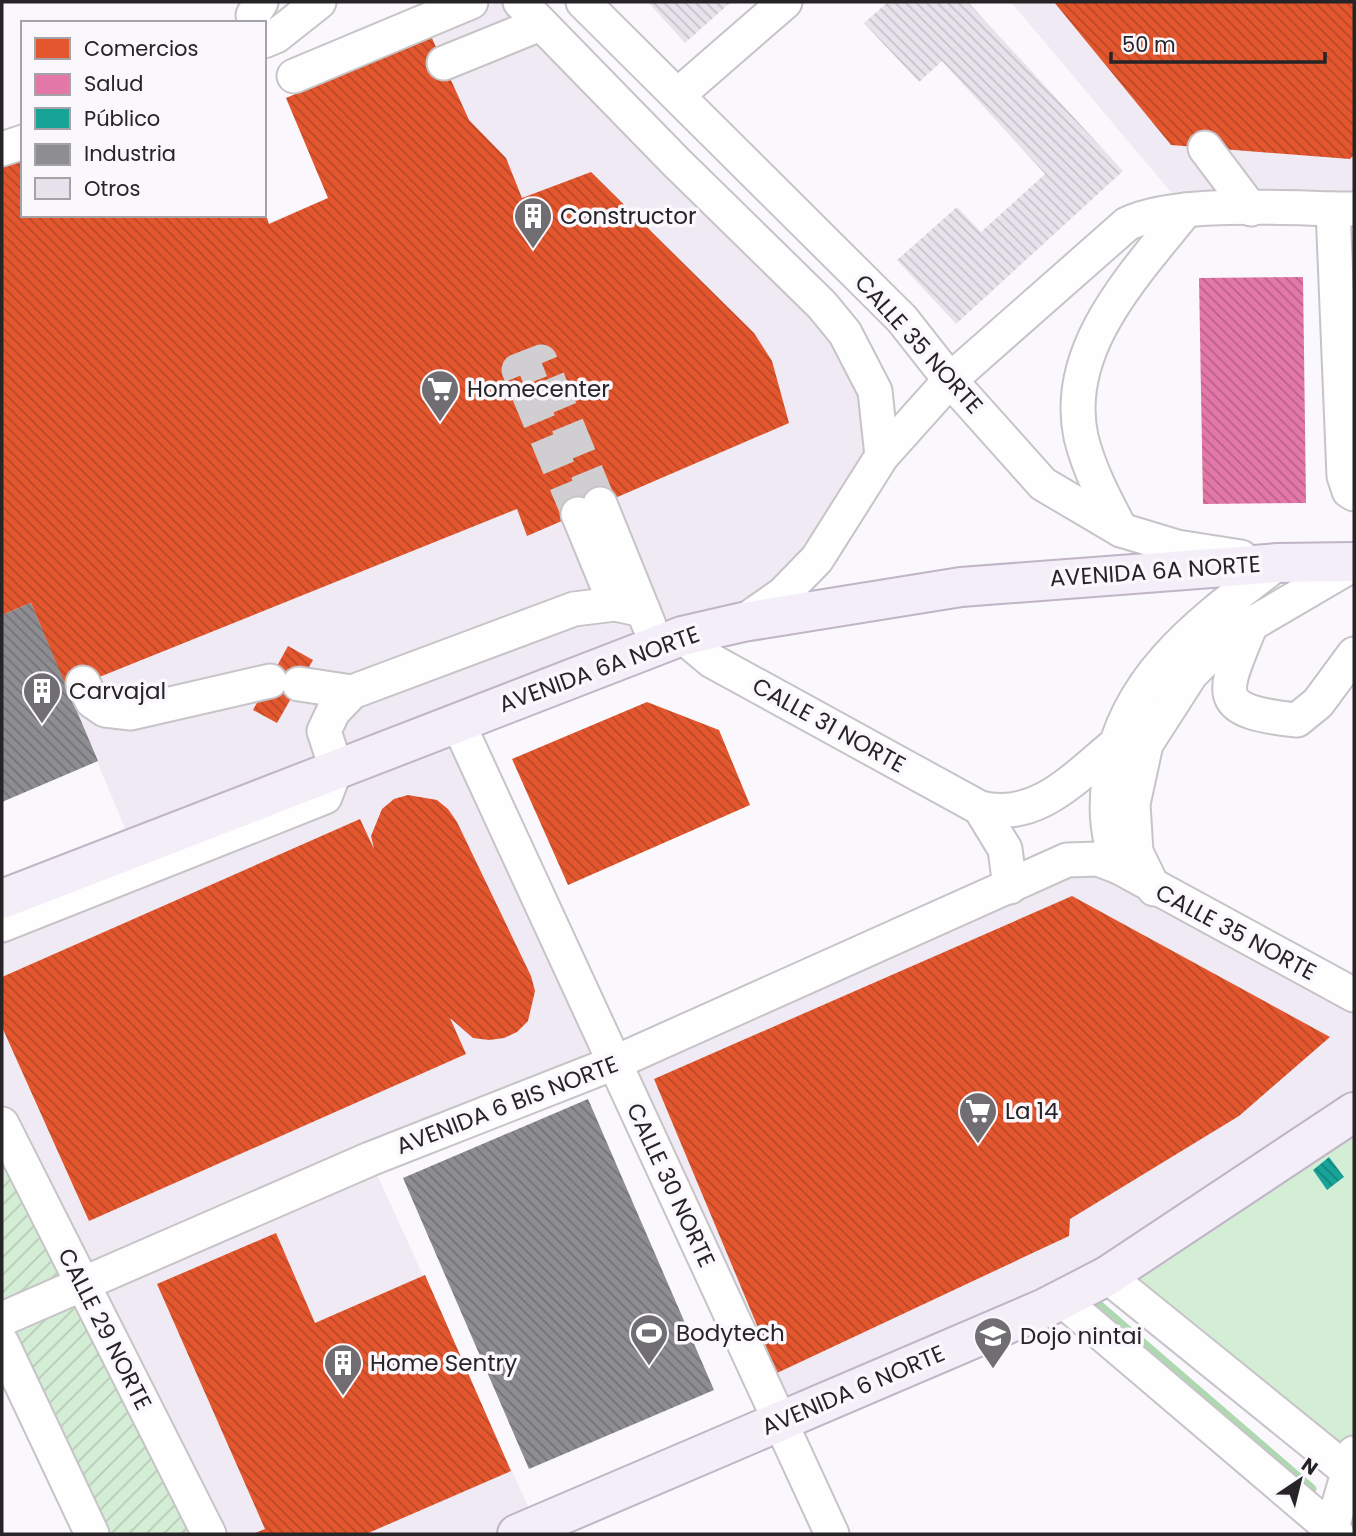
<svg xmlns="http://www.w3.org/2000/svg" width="1356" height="1536" font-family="Poppins,sans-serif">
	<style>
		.built { fill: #efeaf3 }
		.green { fill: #d4edd5; fill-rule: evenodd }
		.garden { fill: url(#garden-furrows) }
		.shops { fill: url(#shops-back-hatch) }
		.health { fill: url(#health-back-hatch) }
		.public { fill: url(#public-back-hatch) }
		.industry { fill: url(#industry-back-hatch) }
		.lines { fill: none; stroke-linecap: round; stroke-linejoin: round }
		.stream { stroke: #aed8b0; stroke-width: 9 }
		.building { fill: url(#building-back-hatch) }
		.minor-tunnel { stroke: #d0ced1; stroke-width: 33; stroke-dasharray: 33 17; stroke-linecap: butt }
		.minor-casing { stroke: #c6c4c7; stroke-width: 37 }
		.major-casing { stroke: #c0b5c6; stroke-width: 42 }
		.minor { stroke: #fefeff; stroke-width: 33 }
		.major { stroke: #f3eef7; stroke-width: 38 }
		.labels { text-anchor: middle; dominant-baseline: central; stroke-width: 7; stroke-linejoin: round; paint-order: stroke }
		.poi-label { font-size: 23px; fill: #262427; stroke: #faf7fd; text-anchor: start }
		.street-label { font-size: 23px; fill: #262427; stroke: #faf7fd }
	</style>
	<defs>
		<pattern id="garden-furrows" width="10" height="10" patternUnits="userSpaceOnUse" patternTransform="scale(1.75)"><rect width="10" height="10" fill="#d4edd5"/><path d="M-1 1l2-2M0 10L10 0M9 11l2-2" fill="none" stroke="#b6cbb7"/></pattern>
		<pattern id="shops-back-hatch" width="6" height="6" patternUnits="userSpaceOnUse" patternTransform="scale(1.75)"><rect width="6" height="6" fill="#e4572e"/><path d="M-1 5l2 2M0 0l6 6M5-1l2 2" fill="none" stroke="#b94827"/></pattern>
		<pattern id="health-back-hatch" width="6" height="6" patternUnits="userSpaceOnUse" patternTransform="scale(1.75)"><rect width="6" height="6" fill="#e377a8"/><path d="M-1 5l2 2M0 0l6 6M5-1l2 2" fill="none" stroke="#b86189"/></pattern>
		<pattern id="public-back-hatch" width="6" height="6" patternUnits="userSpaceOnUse" patternTransform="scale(1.75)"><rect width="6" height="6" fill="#17a398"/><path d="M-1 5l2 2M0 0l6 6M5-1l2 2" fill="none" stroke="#15857c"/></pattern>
		<pattern id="industry-back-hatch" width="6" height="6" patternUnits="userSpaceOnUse" patternTransform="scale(1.75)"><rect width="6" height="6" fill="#8d8d92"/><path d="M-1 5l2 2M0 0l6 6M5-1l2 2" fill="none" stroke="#737377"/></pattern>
		<pattern id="building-back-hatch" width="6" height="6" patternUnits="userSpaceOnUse" patternTransform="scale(1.75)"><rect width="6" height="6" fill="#e8e2ec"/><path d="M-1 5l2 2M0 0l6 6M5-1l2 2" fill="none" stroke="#c7c2ca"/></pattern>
	</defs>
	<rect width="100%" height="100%" fill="#faf8fc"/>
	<!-- built -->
	<g class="built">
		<path d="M497 2H520L845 333 882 456 783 594 457 721 614 1063 1067 860 1354 995V1112L1107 1276 780 1421 614 1064 370 1159 537 1526 517 1534H209L2 1124V899L133 847 31 604 2 615V332L328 198 286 98 431 36Z"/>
		<path d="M1011 2H1354V209L1186 210Z"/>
	</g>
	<!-- green -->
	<path class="green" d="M1354 1112V1453L1348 1471 1122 1289ZM1329 1157 1344 1177 1327 1190 1313 1170Z"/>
	<!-- garden -->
	<path class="garden" d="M2 1124 209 1534H92L2 1343Z"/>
	<!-- shops -->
	<g class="shops">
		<path d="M1054 2H1354V155L1350 159 1171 145Z"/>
		<path d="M431 36 469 120 506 158 522 198 591 172 754 333 772 361 789 423 527 536 517 509 67 690 31 603 2 615V166L23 157V215H266L269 224 328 198 286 98Z"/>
		<path d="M288 646 313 660 277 723 253 710Z"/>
		<path d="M647 702 719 730 750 805 568 885 512 759Z"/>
		<path d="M408 795 437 800 448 809 457 822 531 976 535 991 528 1021 517 1032 504 1038 489 1040 473 1038 450 1018 466 1054 89 1221 2 1027V977L360 819 374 849 371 836 382 809 394 799Z"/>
		<path d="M1072 896 1330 1037 1239 1116 1070 1219 1069 1236 777 1373 654 1079Z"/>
		<path d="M276 1233 315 1323 425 1275 511 1471 366 1534H253L265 1529 157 1284Z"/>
	</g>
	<!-- health -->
	<path class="health" d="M1303 277 1306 503 1203 504 1199 278Z"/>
	<!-- public -->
	<path class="public" d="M1329 1157 1344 1177 1327 1190 1313 1170Z"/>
	<!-- industry -->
	<g class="industry">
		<path d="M31 603 98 761 2 802V615Z"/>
		<path d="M588 1099 714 1390 529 1469 403 1178Z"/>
	</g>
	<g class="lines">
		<!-- stream -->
		<path class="stream" d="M1100 1306 1312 1489"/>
	</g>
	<!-- building -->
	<g class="building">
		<path d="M648 2H731L685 43Z"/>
		<path d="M888 2H968L1123 171 956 324 897 260 957 207 981 232 1045 174 942 61 919 82 864 23Z"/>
	</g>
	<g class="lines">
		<!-- minor-tunnel -->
		<path class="minor-tunnel" d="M578 514 518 370 541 361 600 504"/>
		<defs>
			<g id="minor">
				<path d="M520 2 676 162 822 305 845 333 875 391 882 456"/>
				<path d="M583 2 902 319 950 380 1043 484 1121 530 1177 547 1241 557"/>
				<path d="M254 23 253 15 261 2"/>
				<path d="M264 41 276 36 319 2"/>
				<path d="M444 63 540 24"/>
				<path d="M294 76 471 2"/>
				<path d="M678 95 785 2"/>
				<path d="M1205 148 1251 209"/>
				<path d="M2 149 23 142"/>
				<path d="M1333 209 1344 476 1349 491 1354 494"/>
				<path d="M600 504 649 625"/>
				<path d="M578 514 615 604"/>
				<path d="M1121 530C1105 500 1089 470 1081 437 1062 348 1136 273 1186 210"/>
				<path d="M743 622 783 594 817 559 882 456 950 380 1127 224C1179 199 1293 209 1354 209"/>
				<path d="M1252 622C1224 692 1207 711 1297 720L1318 703 1354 654"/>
				<path d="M682 636 712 661 980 808C1037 822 1075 777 1116 744"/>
				<path d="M83 683 92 701 105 710 131 713 270 681"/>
				<path d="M299 684 352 692"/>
				<path d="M457 721 832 1534"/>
				<path d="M980 808 1005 849 1010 887"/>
				<path d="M1119 867C1107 837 1105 811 1109 779 1121 678 1203 620 1278 563"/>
				<path d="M1154 889 1136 852 1133 804 1146 744 1191 674 1226 639 1354 564"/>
				<path d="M2 925 325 797 336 768 324 731 333 712 352 692 574 609 615 604 643 610"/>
				<path d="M2 1124 209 1534"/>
				<path d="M1107 1276 1354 1476"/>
				<path d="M1062 1300 1337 1534"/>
				<path d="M2 1319 370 1159 614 1063 1067 860 1098 859 1119 867 1354 995"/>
				<path d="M2 1343 92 1534"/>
				<path d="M1330 1534 1354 1453"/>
			</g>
			<g id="major">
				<path d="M2 899 682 636 743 622 961 587 1278 563 1354 562"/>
				<path d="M517 1534 1045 1308 1107 1276 1354 1112"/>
			</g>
		</defs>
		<!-- minor casing -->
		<use href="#minor" class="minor-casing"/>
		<!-- major casing -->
		<use href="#major" class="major-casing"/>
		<!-- minor -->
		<use href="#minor" class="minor"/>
		<!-- major -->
		<use href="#major" class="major"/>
	</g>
	<!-- icons -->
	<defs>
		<symbol id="building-pin" viewBox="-11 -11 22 30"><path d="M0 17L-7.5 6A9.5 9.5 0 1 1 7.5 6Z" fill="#706e72" stroke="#faf7fd"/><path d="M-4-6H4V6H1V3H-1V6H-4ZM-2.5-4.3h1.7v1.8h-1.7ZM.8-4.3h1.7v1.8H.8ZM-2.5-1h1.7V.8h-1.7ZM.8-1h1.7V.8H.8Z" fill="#fff"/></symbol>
		<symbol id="supermarket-pin" viewBox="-11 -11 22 30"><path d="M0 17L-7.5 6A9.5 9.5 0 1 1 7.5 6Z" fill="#706e72" stroke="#faf7fd"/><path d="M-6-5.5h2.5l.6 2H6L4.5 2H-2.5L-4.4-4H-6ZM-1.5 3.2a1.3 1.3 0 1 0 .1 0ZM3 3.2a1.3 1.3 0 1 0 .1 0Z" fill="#fff"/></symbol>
		<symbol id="stadium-pin" viewBox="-11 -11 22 30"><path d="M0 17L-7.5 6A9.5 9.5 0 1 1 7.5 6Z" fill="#706e72" stroke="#faf7fd"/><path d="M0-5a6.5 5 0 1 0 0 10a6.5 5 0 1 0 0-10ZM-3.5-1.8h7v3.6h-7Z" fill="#fff"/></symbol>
		<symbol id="school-pin" viewBox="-11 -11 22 30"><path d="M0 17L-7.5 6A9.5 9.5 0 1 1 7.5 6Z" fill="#706e72" stroke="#faf7fd"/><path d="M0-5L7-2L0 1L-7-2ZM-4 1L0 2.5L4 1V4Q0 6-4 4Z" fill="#fff"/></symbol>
	</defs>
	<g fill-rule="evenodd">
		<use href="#building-pin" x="511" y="194" width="44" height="60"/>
		<use href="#supermarket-pin" x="418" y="367" width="44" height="60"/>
		<use href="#building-pin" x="20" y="669" width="44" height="60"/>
		<use href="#supermarket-pin" x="956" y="1089" width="44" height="60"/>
		<use href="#stadium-pin" x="627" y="1311" width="44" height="60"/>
		<use href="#school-pin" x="971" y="1314" width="44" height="60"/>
		<use href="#building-pin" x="321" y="1341" width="44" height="60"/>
	</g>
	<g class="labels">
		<!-- poi labels -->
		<g class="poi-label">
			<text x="560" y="216">Constructor</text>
			<text x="467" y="389">Homecenter</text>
			<text x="69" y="691">Carvajal</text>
			<text x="1005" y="1111">La 14</text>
			<text x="676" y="1333">Bodytech</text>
			<text x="1020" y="1336">Dojo nintai</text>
			<text x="370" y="1363">Home Sentry</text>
		</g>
		<!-- street labels -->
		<g class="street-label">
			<text transform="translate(919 344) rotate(48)">CALLE 35 NORTE</text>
			<text transform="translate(1155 571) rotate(-4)">AVENIDA 6A NORTE</text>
			<text transform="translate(599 669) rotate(-20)">AVENIDA 6A NORTE</text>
			<text transform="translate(829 725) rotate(29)">CALLE 31 NORTE</text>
			<text transform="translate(1236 932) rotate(28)">CALLE 35 NORTE</text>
			<text transform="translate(507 1105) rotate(-21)">AVENIDA 6 BIS NORTE</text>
			<text transform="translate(671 1185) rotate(65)">CALLE 30 NORTE</text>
			<text transform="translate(105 1329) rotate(63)">CALLE 29 NORTE</text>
			<text transform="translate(853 1390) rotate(-23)">AVENIDA 6 NORTE</text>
		</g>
	</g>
	<!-- border -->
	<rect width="1356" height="1536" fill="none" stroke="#262427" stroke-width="7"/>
	<!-- legend -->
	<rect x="21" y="21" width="245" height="196" fill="#faf7fd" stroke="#a5a3a7" stroke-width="2"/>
	<rect x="35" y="38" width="35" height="21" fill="#e4572e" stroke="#a5a3a7" stroke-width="2"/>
	<text x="84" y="56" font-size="21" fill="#262427">Comercios</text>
	<rect x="35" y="74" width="35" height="21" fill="#e377a8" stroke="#a5a3a7" stroke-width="2"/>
	<text x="84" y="91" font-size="21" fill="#262427">Salud</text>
	<rect x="35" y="108" width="35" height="21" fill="#17a398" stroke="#a5a3a7" stroke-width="2"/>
	<text x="84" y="126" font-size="21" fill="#262427">Público</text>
	<rect x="35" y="144" width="35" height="21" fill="#8d8d92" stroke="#a5a3a7" stroke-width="2"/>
	<text x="84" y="161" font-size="21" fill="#262427">Industria</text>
	<rect x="35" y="178" width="35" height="21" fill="#e8e2ec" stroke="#a5a3a7" stroke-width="2"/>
	<text x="84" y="196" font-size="21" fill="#262427">Otros</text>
	<!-- north arrow -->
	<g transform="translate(1300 1480) rotate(35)" stroke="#faf7fd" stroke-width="5" paint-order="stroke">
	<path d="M0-5L12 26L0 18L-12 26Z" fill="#262427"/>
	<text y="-10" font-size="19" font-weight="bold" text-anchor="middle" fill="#262427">N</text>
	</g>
	<!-- scale -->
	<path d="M1111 52v10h214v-10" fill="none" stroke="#262427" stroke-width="3.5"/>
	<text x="1122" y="52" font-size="21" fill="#262427" stroke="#faf7fd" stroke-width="5" paint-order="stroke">50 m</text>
</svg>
